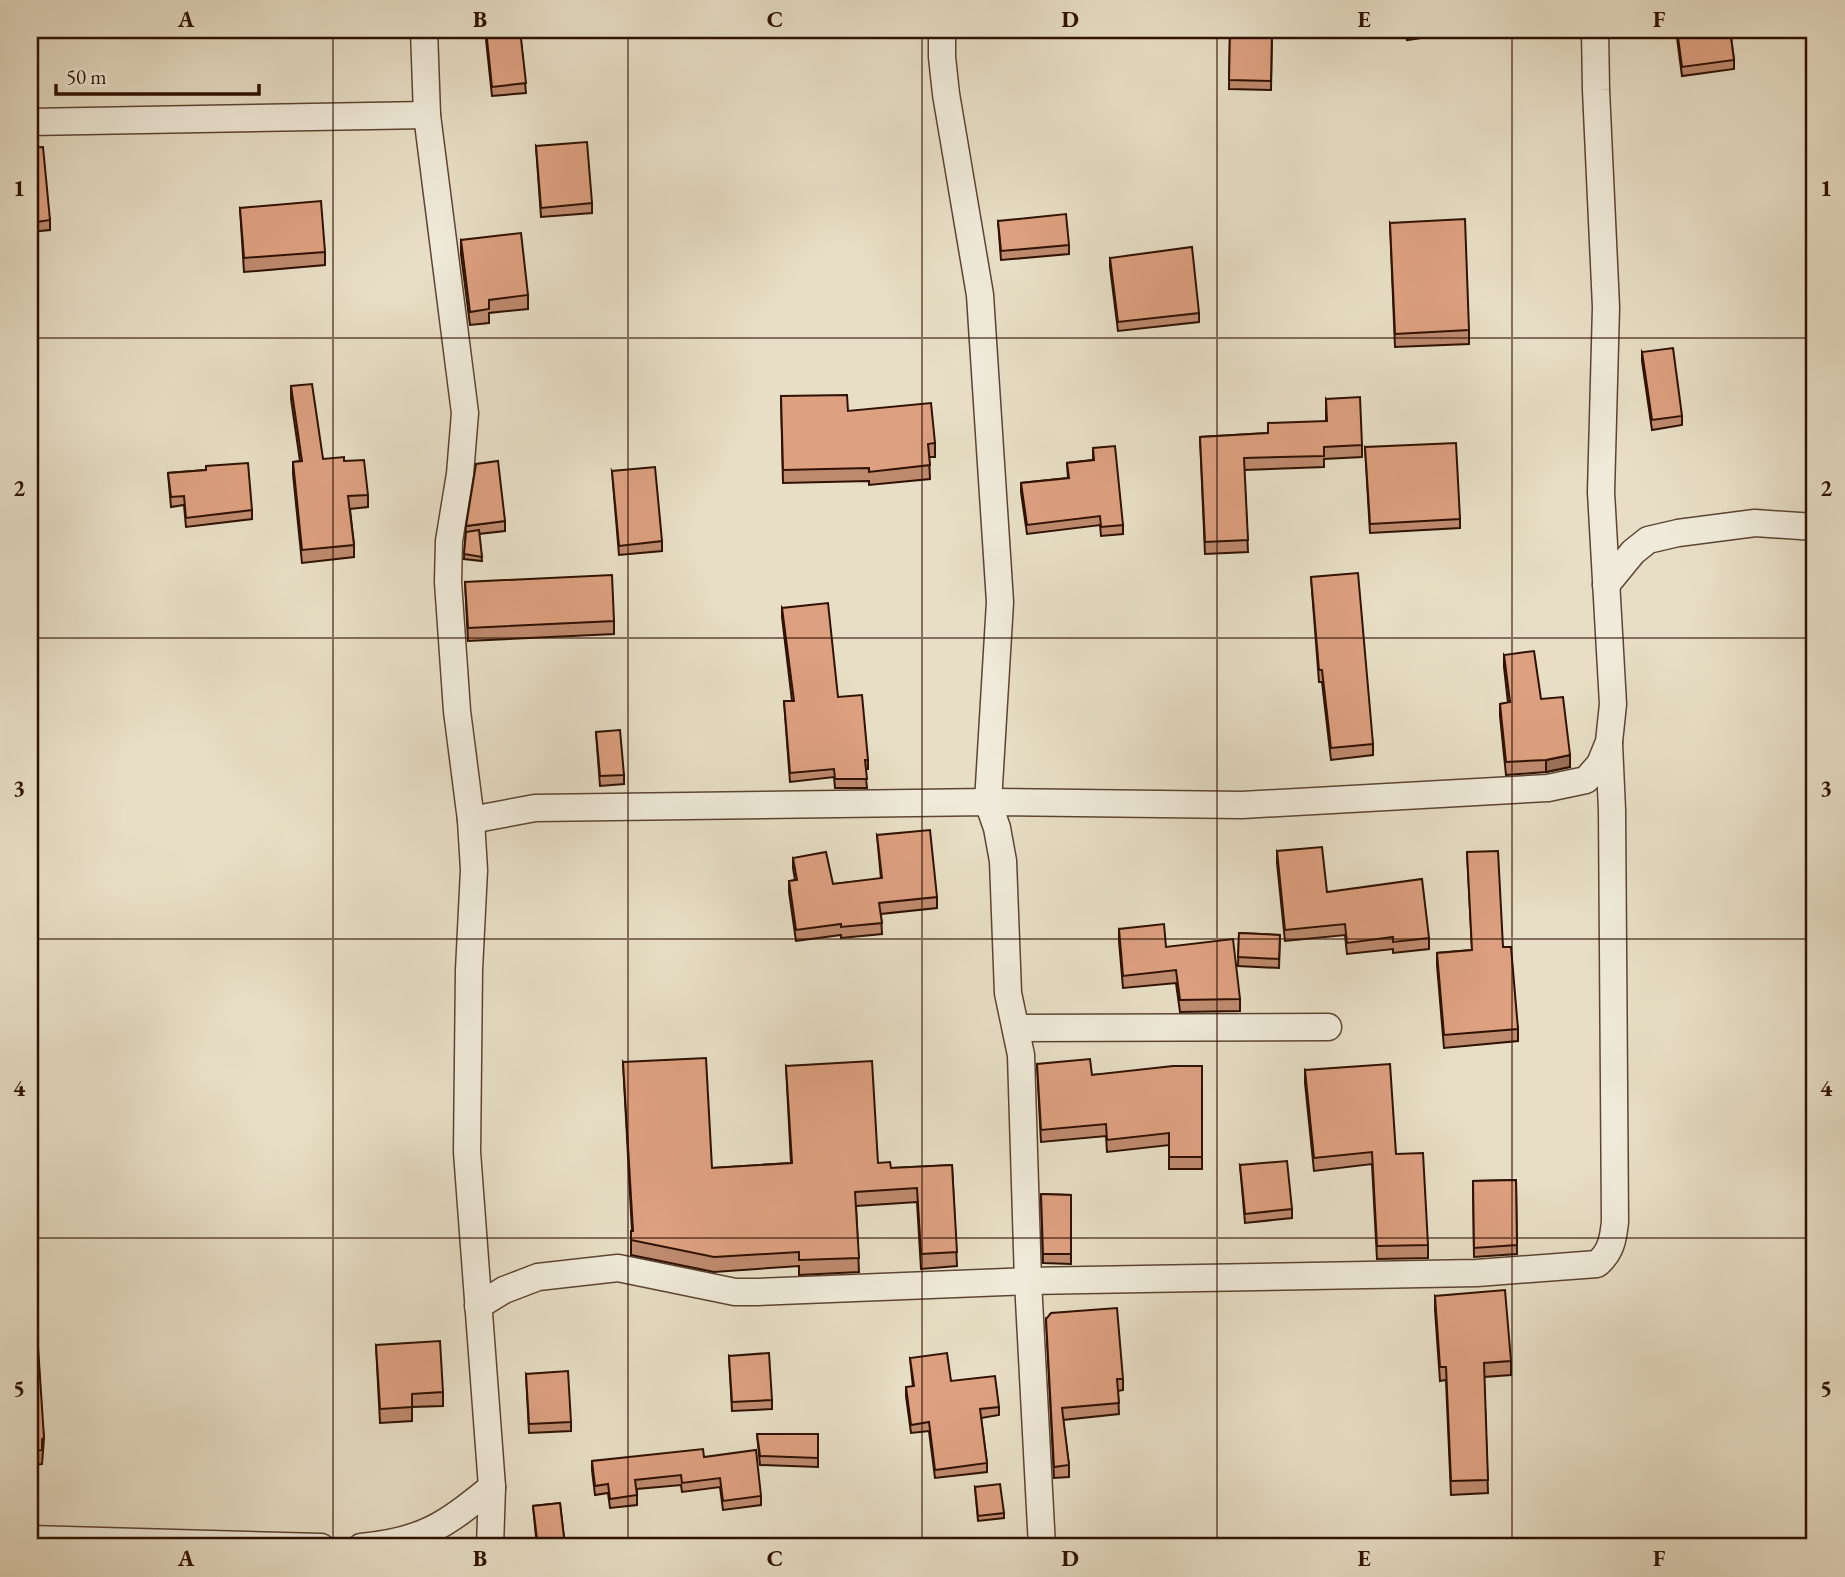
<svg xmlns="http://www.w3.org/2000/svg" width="1845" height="1577" font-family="'EB Garamond',serif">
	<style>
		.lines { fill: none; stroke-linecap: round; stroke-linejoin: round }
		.street-casing { stroke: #5d4432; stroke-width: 29 }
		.street { stroke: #efead9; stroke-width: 26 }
		.wall { fill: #be8a6e; stroke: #2f1101; stroke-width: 2 }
		.shaded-wall { fill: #9b705a; stroke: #2f1101; stroke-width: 2 }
		.building { fill: #dda080; stroke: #2f1101; stroke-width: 2 }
		.grid { fill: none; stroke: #2f1101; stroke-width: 2; stroke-opacity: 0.55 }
		.neatline { fill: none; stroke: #2f1101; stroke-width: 2.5 }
		.grid-label { font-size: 23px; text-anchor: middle; font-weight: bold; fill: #2f1101 }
	</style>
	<rect width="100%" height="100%" fill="#e7dec5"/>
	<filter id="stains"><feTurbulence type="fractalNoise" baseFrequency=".00286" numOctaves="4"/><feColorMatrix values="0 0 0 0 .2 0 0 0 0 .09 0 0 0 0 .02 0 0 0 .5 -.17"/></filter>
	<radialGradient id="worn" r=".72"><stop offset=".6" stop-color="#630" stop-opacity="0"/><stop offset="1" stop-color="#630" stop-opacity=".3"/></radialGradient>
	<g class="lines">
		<defs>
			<g id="street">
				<path d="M424 30 427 115 465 413 460 474 449 541 448 582 457 711 471 820 474 870 469 970 467 1152 492 1487 490 1547"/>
				<path d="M942 30V57L946 94 980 295 1000 602 988 802 997 828 1003 861 1008 993 1021 1055 1028 1281 1042 1547"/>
				<path d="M30 122 427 115"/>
				<path d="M1606 585 1633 552 1648 540 1678 533 1755 523 1815 527"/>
				<path d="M471 820 535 808 988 802 1242 805 1548 788 1586 780 1600 764 1609 742 1613 704 1601 492 1606 307 1596 90 1595 30"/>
				<path d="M1016 1028 1328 1027"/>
				<path d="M478 1306 504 1290 538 1277 618 1268 735 1292H757L1028 1281 1477 1273 1597 1264C1611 1252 1613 1240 1615 1222L1612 810 1609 744"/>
				<path d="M30 1539 321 1547"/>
				<path d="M361 1547C423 1541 444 1526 492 1487"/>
			</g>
		</defs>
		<!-- street casing -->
		<use href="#street" class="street-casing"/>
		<!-- street -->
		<use href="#street" class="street"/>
	</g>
	<!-- wall -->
	<g class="wall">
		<path d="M485 30H520L526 93 492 96Z"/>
		<path d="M1230 30H1272L1271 90 1229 89Z"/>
		<path d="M1316 30H1360L1317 36Z"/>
		<path d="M1405 30H1469V31L1407 40Z"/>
		<path d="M1676 30H1730L1734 60V69L1682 76Z"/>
		<path d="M536 146 592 203V213L541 217Z"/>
		<path d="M30 148 50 220V230L30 232Z"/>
		<path d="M240 208 325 252V265L244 272Z"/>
		<path d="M998 221 1069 245V254L1001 260Z"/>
		<path d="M1390 223 1469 330V344L1395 347Z"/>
		<path d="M461 240 528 295V309L489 313V323L470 325 461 254Z"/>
		<path d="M1110 258 1199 313V322L1118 331 1110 267Z"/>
		<path d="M1642 352 1682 416V425L1652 430 1642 361Z"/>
		<path d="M291 386 323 459 344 461 368 495V507L350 509 354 545V557L302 563 293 474V462L300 461 291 399Z"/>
		<path d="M781 396 848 411 935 443V457H929L930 479 869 485V481L783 483Z"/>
		<path d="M1326 399 1362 445V457L1324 459V467L1244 470 1248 552 1205 554 1200 437 1268 433 1326 421Z"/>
		<path d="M1365 447 1460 519V528L1370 533Z"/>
		<path d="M1093 448 1123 525V534L1101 536 1100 525 1027 534 1021 492V483L1068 478 1067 463 1093 460Z"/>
		<path d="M206 470 252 510V519L186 527 184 505 171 507 168 473Z"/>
		<path d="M612 471 662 541V551L619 555Z"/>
		<path d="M505 521V531L479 534 482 561 464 559 466 526Z"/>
		<path d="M1311 577 1373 744V755L1331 760 1322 682H1319Z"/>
		<path d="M465 582 614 621V634L468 641Z"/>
		<path d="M782 608 838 697 868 760V769H865L867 788H835L834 777 790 782 784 701H792L782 617Z"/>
		<path d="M1504 655 1541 699 1570 767 1546 772 1506 775 1500 716V704L1508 703 1504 667Z"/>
		<path d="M596 732 624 775V784L600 786Z"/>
		<path d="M877 835 937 897V908L881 914 882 934 841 938V935L796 941 789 892V881L795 880 793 868V858L833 884 881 879Z"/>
		<path d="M1277 851 1327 892 1429 938V949L1393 953V949L1347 954 1345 935 1285 941 1277 863Z"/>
		<path d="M1467 852 1503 947 1518 1029V1041L1444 1048 1437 965V953L1472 950Z"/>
		<path d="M1119 929 1166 947 1240 999V1011L1180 1012 1176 983 1123 988 1119 941Z"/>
		<path d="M1239 933 1280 935 1279 968 1238 966Z"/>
		<path d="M623 1062 712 1168 791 1163 786 1066 878 1163 891 1168 952 1165 957 1266 921 1269 917 1202 856 1206 859 1272 799 1275V1266L714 1272 631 1255V1231H632Z"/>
		<path d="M1037 1064 1092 1075 1202 1066V1169H1169V1145L1107 1152 1106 1136 1041 1142Z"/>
		<path d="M1305 1070 1396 1154 1428 1245V1258L1377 1259 1372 1164 1314 1171 1305 1083Z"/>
		<path d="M1240 1165 1292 1209V1218L1245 1223Z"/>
		<path d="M1516 1180 1517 1254 1474 1257 1473 1181Z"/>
		<path d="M1041 1194 1071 1195V1264L1043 1263Z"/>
		<path d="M1435 1296 1511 1361V1375L1484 1377 1488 1493 1451 1495 1446 1380 1440 1381 1435 1310Z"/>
		<path d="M30 1316 44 1438 42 1464 30 1465Z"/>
		<path d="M1046 1319 1123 1379V1390L1118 1391 1119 1414 1063 1420 1069 1465V1477L1054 1478Z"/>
		<path d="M376 1345 443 1392V1406L412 1407V1421L380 1423Z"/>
		<path d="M729 1356 772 1400V1409L732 1411Z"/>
		<path d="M910 1358 951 1381 999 1407V1415L981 1418 987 1463V1472L935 1478 929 1431 911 1433 906 1396V1387H913Z"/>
		<path d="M526 1374 571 1422V1431L529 1433Z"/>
		<path d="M757 1434H818V1467L760 1465Z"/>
		<path d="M704 1457 761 1496V1505L723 1510 720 1487 682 1492 681 1485 637 1489V1505L610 1508 608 1493 595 1495 592 1470V1461Z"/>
		<path d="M975 1487 1004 1513V1518L978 1521Z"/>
		<path d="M560 1503 565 1547H537L533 1506Z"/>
	</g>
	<!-- shaded-wall -->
	<path class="shaded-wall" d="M1570 755V767L1546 772V760Z"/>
	<!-- building -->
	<g class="building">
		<path d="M486 30H520L526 83 492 87Z"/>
		<path d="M1230 30H1272L1271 81 1229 80Z"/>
		<path d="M1677 30H1730L1734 60 1682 67Z"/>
		<path d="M587 142 592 203 541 208 536 146Z"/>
		<path d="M43 147 50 220 30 223V148Z"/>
		<path d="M321 201 325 252 244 258 240 208Z"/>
		<path d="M1066 214 1069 245 1001 251 998 221Z"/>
		<path d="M1465 219 1469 330 1395 334 1390 223Z"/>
		<path d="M521 233 528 295 489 300V309L470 312 461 240Z"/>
		<path d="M1192 247 1199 313 1118 322 1110 258Z"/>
		<path d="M1673 348 1682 416 1652 420 1642 352Z"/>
		<path d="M312 384 323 459 344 457V461L364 460 368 495 348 496 354 545 302 550 293 462 302 461 291 386Z"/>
		<path d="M847 395 848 411 931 403 935 443 928 444 930 465 869 472V468L783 470 781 396Z"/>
		<path d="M1360 397 1362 445 1324 447V456L1244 458 1248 540 1205 542 1200 437 1268 433V423L1327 421 1326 399Z"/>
		<path d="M1456 443 1460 519 1370 524 1365 447Z"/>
		<path d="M1115 446 1123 525 1101 527 1100 516 1027 525 1021 483 1069 478 1067 463 1094 460 1093 448Z"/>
		<path d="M498 461 505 521 466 526 476 464Z"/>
		<path d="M248 463 252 510 186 518 184 496 171 497 168 473 206 470V466Z"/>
		<path d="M655 467 662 541 619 546 612 471Z"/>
		<path d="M479 530 482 557 464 554 466 532Z"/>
		<path d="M1358 573 1373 744 1331 748 1322 670H1319L1311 577Z"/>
		<path d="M612 575 614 621 468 628 465 582Z"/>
		<path d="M828 603 838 697 862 695 868 760H865L867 779H835L834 769 790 773 784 701H794L782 608Z"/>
		<path d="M1534 651 1541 699 1563 697 1570 755 1546 760 1506 762 1500 704 1510 702 1504 655Z"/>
		<path d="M620 730 624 775 600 776 596 732Z"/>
		<path d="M930 830 937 897 879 903 882 923 841 927V924L796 930 789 881 797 880 793 858 826 852 833 884 882 878 877 835Z"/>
		<path d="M1322 847 1327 892 1422 879 1429 938 1393 942V937L1347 943 1345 924 1285 930 1277 851Z"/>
		<path d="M1498 851 1503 947H1511L1518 1029 1444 1035 1437 953 1472 950 1467 852Z"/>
		<path d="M1164 924 1166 947 1233 939 1240 999 1180 1000 1176 970 1123 976 1119 929Z"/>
		<path d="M1239 933 1280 935 1279 959 1238 957Z"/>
		<path d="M706 1058 712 1168 792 1163 786 1066 872 1061 878 1163 890 1162 891 1168 952 1165 957 1252 921 1254 917 1188 855 1192 859 1258 799 1260V1252L714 1257 631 1240V1231H633L623 1062Z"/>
		<path d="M1090 1059 1092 1075 1173 1066H1202V1157H1169V1133L1107 1140 1106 1124 1041 1130 1037 1064Z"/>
		<path d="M1390 1064 1396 1154 1423 1153 1428 1245 1377 1246 1372 1152 1314 1158 1305 1070Z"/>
		<path d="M1287 1161 1292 1209 1245 1214 1240 1165Z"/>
		<path d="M1516 1180 1517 1245 1474 1248 1473 1181Z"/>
		<path d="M1041 1194 1071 1195V1254H1043Z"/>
		<path d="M1505 1290 1511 1361 1484 1363 1488 1480 1451 1481 1446 1367H1440L1435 1296Z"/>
		<path d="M1117 1308 1123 1379H1117L1119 1403 1062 1408 1069 1465 1054 1467 1046 1319 1051 1313Z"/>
		<path d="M30 1316H36L44 1438 42 1439V1450L30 1451Z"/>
		<path d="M440 1341 443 1392 412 1394V1407L380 1409 376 1345Z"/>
		<path d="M769 1353 772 1400 732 1402 729 1356Z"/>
		<path d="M947 1353 951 1381 995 1376 999 1407 980 1409 987 1463 935 1470 929 1422 911 1425 906 1387 914 1386 910 1358Z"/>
		<path d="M568 1371 571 1422 529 1424 526 1374Z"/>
		<path d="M757 1434H818V1458L760 1456Z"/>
		<path d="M703 1449 704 1457 756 1450 761 1496 723 1501 720 1478 682 1483 681 1475 635 1480 637 1495 610 1499 608 1484 595 1486 592 1461Z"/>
		<path d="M1000 1484 1004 1513 978 1516 975 1487Z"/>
		<path d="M560 1503 565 1546 538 1547 533 1506Z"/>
	</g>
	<!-- grid -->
	<path class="grid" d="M333 30V1547M628 30V1547M922 30V1547M1217 30V1547M1512 30V1547M30 338H1815M30 638H1815M30 939H1815M30 1238H1815"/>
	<!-- margin -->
	<rect width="1845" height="1577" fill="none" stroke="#e7dec5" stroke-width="77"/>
	<!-- scale -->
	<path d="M56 84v10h203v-10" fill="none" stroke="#2f1101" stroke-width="3.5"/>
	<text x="66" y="84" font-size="21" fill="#2f1101" stroke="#efead9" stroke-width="5" paint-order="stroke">50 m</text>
	<rect x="38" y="38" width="1768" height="1500" class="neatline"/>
	<g class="grid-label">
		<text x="186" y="27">A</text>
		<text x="480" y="27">B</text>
		<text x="775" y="27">C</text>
		<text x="1070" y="27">D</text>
		<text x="1364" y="27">E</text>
		<text x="1659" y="27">F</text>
		<text x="19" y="196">1</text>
		<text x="1826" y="196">1</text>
		<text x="19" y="496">2</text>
		<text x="1826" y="496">2</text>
		<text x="19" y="796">3</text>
		<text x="1826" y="796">3</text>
		<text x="19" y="1096">4</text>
		<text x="1826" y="1096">4</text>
		<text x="19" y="1396">5</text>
		<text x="1826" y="1396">5</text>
		<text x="186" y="1566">A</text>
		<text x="480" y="1566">B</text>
		<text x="775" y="1566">C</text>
		<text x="1070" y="1566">D</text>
		<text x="1364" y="1566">E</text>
		<text x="1659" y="1566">F</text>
	</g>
	<rect width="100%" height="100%" filter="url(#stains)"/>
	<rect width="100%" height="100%" fill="url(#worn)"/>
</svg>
